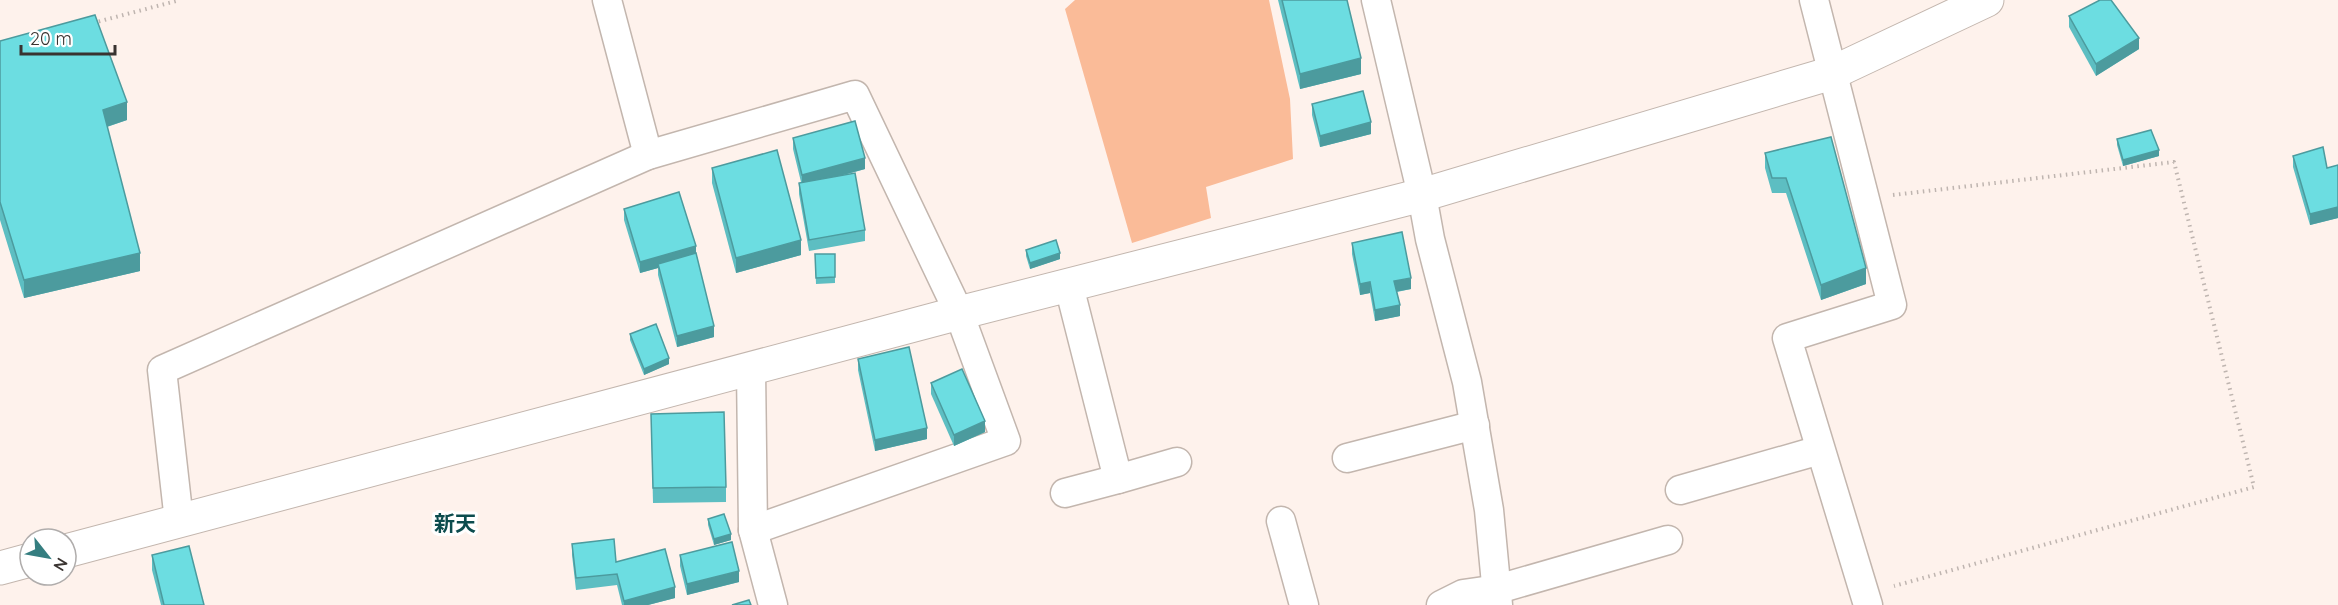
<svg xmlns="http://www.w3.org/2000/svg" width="2338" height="605" font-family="Quicksand,'Noto Sans JP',sans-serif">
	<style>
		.green { fill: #fabb98 }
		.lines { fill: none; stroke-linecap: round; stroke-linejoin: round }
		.minor-casing { stroke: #c3b6ae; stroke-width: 31 }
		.tertiary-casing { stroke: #c3b6ae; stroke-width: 35 }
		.path { stroke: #bfb5b0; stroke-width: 4; stroke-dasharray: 1.5 4.5; stroke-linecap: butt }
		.minor { stroke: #fff; stroke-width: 28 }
		.tertiary { stroke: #fff; stroke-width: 33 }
		.wall { fill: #5dbec2 }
		.shaded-wall { fill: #4c9b9e }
		.building { fill: #6cdde1; stroke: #4c9b9e; stroke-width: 1.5 }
		.labels { text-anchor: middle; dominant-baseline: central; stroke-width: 6; stroke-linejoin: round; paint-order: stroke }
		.quarter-label { font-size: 21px; font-weight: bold; fill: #0c4c4e; stroke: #fff }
	</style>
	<rect width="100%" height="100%" fill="#fef2ec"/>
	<!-- green -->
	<path class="green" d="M1075 0H1269L1290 99 1293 159 1206 187 1211 218 1132 243 1065 9Z"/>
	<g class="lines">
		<defs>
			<g id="minor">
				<path d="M607 0 648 155"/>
				<path d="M1376 0 1422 195 1430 239 1467 382 1489 510 1498 605"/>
				<path d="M1814 0 1892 305 1787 338 1868 605"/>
				<path d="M1069 286 1118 479 1177 462"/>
				<path d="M751 369 753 530"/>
				<path d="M1347 458 1475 425"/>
				<path d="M1680 490 1820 450"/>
				<path d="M1065 493 1118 479"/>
				<path d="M179 521 162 370 648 155 855 95 959 313 1006 441 753 530 773 605"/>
				<path d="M1281 521 1304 605"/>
				<path d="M1441 605 1463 594 1498 589 1668 540"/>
			</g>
			<g id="tertiary">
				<path d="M66 551 959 313 1422 195 1832 73 1987 0"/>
				<path d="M0 568 30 560"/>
			</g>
		</defs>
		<!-- minor casing -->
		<use href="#minor" class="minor-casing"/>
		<!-- tertiary casing -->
		<use href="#tertiary" class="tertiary-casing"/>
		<!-- path -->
		<g class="path">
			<path d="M93 23 180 0"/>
			<path d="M1893 195 2174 162 2254 487 1894 586"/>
		</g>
		<!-- minor -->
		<use href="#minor" class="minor"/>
		<!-- tertiary -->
		<use href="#tertiary" class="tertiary"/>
	</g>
	<!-- wall -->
	<g class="wall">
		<path d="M1278 0H1347L1361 74 1300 89Z"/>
		<path d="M2069 16 2139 49 2096 76 2069 27Z"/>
		<path d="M0 41 127 120 107 127 140 271 24 298 0 220Z"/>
		<path d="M1312 104 1371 134 1320 147 1312 115Z"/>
		<path d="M1831 137 1866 284 1821 300 1786 193H1772L1765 168V153Z"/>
		<path d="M793 138 865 169 844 175 865 230V241L809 251 799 194V183L801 182 793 149Z"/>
		<path d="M2117 139 2159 156 2123 166 2117 145Z"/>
		<path d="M2293 156 2327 168 2338 165V218L2310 225 2293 167Z"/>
		<path d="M712 168 801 255 736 273 712 183Z"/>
		<path d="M624 209 696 253 714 337 677 347 658 275V268L640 273 624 220Z"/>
		<path d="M1352 243 1411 289 1397 292 1400 316 1375 321 1370 293 1360 295 1352 254Z"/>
		<path d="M1026 250 1060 259 1030 269 1026 256Z"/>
		<path d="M815 254H835V283L816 284Z"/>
		<path d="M630 334 669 364 644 375 630 340Z"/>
		<path d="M858 359 927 439 875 451 858 370Z"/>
		<path d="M931 383 985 432 954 446 931 394Z"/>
		<path d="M651 414 726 487V502L653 503Z"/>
		<path d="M708 519 731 540 714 545 708 525Z"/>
		<path d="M572 544 616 562 675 598 648 605H622L617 585 576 590 572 555Z"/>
		<path d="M152 555 204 605H161L152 570Z"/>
		<path d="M680 555 739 582 687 595 680 566Z"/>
	</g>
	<!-- shaded-wall -->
	<g class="shaded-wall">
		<path d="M2139 38V49L2096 76V64Z"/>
		<path d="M1361 58V74L1300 89V74Z"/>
		<path d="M127 102V120L103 128V110Z"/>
		<path d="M1371 122V134L1320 147V136Z"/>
		<path d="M2159 150V156L2123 166V160Z"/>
		<path d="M865 158V169L802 186V175Z"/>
		<path d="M2338 207V218L2310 225V214Z"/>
		<path d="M801 240V255L736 273V258Z"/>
		<path d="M696 246V257L658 264V268L640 273V262Z"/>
		<path d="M140 253V271L24 298V280Z"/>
		<path d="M1060 253V259L1030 269V263Z"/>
		<path d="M1866 268V284L1821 300V285Z"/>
		<path d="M1411 278V289L1394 292V281Z"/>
		<path d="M1370 282V293L1360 295V284Z"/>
		<path d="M1400 305V316L1375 321V310Z"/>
		<path d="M714 326V337L677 347V336Z"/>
		<path d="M669 358V364L644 375V369Z"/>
		<path d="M985 421V432L954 446V435Z"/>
		<path d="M927 428V439L875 451V440Z"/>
		<path d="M731 534V540L714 545V539Z"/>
		<path d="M739 571V582L687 595V584Z"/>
		<path d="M675 587V598L648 605H624V601Z"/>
	</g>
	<!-- building -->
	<g class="building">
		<path d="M1282 0H1347L1361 58 1300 74Z"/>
		<path d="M2100 0H2111L2139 38 2096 64 2069 16Z"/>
		<path d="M95 15 127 102 103 110 140 253 24 280 0 202V41Z"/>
		<path d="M1363 91 1371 122 1320 136 1312 104Z"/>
		<path d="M855 121 865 158 802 175 793 138Z"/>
		<path d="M2151 130 2159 150 2123 160 2117 139Z"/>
		<path d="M1831 137 1866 268 1821 285 1786 178H1772L1765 153Z"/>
		<path d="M2323 147 2327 168 2338 165V207L2310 214 2293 156Z"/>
		<path d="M777 150 801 240 736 258 712 168Z"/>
		<path d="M855 173 865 230 809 240 799 183Z"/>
		<path d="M679 192 696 246 640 262 624 209Z"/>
		<path d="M1402 232 1411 278 1394 281 1400 305 1375 310 1370 282 1360 284 1352 243Z"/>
		<path d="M1056 240 1060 253 1030 263 1026 250Z"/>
		<path d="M696 253 714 326 677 336 658 264Z"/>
		<path d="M815 254H835V277L816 278Z"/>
		<path d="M656 324 669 358 644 369 630 334Z"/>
		<path d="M909 347 927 428 875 440 858 359Z"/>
		<path d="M962 369 985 421 954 435 931 383Z"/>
		<path d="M724 412 726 487 653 488 651 414Z"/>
		<path d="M724 514 731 534 714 539 708 519Z"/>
		<path d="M614 539 616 562 665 549 675 587 624 601 617 574 576 578 572 544Z"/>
		<path d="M732 542 739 571 687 584 680 555Z"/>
		<path d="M189 546 204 605H164L152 555Z"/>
		<path d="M749 600 751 605H732Z"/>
	</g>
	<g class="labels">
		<!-- quarter labels -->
		<g class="quarter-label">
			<text x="455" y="523">新天</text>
		</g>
	</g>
	<!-- north arrow -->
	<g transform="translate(48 557) rotate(121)"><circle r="28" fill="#ffffff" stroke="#b0adac" stroke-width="1.5"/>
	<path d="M0-4.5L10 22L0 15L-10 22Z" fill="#357e80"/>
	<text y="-9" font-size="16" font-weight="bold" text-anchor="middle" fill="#393330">N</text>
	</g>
	<!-- scale -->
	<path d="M21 45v9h94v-9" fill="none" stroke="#393330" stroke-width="3"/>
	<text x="30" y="45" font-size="18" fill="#393330" stroke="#ffffff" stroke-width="4.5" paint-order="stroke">20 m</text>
</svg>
